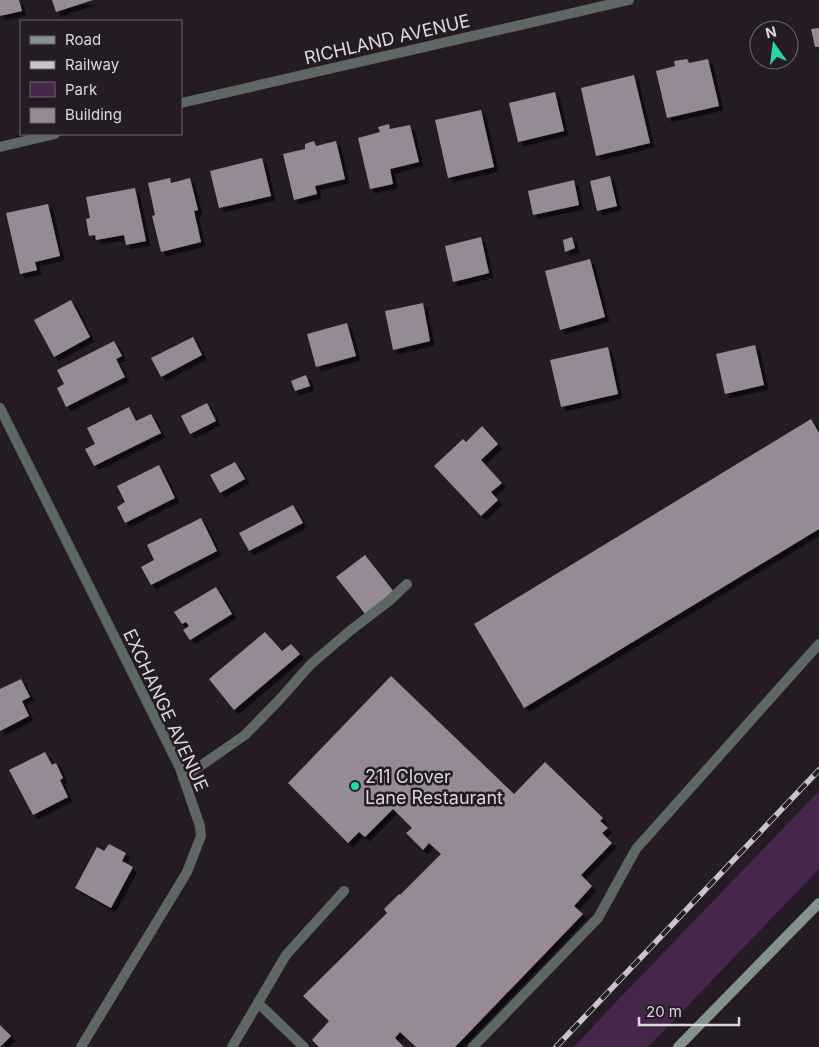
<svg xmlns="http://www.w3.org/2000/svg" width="819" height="1047" font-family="Inter,sans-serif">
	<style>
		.green { fill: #46274b }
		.building { fill: #968a97; filter: url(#shadow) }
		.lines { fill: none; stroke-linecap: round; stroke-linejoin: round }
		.lane { stroke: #5f6764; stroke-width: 10 }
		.street { stroke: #5f6764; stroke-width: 10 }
		.secondary { stroke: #84918c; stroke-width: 10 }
		.rail-casing { stroke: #cac3cb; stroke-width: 5.5 }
		.rail { stroke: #241b25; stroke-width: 4; stroke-dasharray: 11; stroke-linecap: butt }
		.poi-dot { fill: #25d5ae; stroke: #241b25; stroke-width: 2 }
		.labels { text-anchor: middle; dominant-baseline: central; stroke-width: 5; stroke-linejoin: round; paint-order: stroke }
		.street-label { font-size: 18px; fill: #ddd7de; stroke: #241b25 }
		.poi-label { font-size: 18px; fill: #ddd7de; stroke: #241b25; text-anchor: start }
	</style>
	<defs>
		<filter id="shadow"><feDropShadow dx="4.5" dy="4.5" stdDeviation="0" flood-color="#0009"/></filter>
	</defs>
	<rect width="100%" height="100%" fill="#241b25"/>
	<!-- green -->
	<path class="green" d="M819 791V869L648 1047H574L613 1005Z"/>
	<!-- building -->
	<g class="building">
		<path d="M0 0H19L22 11 0 16Z"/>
		<path d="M52 0H93L56 12Z"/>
		<path d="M819 28V47H815L811 29Z"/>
		<path d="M687 59 689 63 708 59 719 106 667 118 656 71 675 66 674 61Z"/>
		<path d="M634 75 650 143 596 156 581 88Z"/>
		<path d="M555 92 564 131 518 142 509 103Z"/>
		<path d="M481 110 494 167 448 178 435 120Z"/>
		<path d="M389 124 390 129 410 125 419 162 390 169 393 184 370 189 358 138 380 132 378 127Z"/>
		<path d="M314 141 316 146 336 141 345 179 315 186 317 194 294 200 283 154 305 149V144Z"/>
		<path d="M262 158 271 196 219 208 210 171Z"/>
		<path d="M610 176 617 206 597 211 590 181Z"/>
		<path d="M170 178 171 183 190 178 198 210 194 211 201 242 161 252 152 216 155 215 148 183Z"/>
		<path d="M574 180 579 205 533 215 528 191Z"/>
		<path d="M135 188 146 241 126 245 124 235 96 240 95 235 89 236 86 219 90 218 86 197Z"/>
		<path d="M48 204 60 256 35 262 37 270 20 274 6 213Z"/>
		<path d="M481 237 489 273 453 282 445 246Z"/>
		<path d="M572 237 575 248 565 252 563 240Z"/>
		<path d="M590 259 605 317 560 330 545 271Z"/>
		<path d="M71 300 90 337 54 357 34 320Z"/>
		<path d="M423 303 430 341 393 350 385 311Z"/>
		<path d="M347 323 356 356 316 367 307 334Z"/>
		<path d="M193 337 202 355 161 377 151 358Z"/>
		<path d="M114 341 122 356 116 359 125 377 66 407 57 388 64 384 57 370Z"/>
		<path d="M755 345 764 385 725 394 716 354Z"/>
		<path d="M608 347 618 394 561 407 550 360Z"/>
		<path d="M306 375 310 386 295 391 291 381Z"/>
		<path d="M207 403 216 421 190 434 181 416Z"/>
		<path d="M129 407 136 421 151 414 161 433 94 466 85 449 95 444 87 428Z"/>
		<path d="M811 419 819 433V529L524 708 474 624Z"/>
		<path d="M482 426 498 444 481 460 502 483 491 492 498 500 481 516 434 466 463 439 466 442Z"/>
		<path d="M235 462 245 479 220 493 210 475Z"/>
		<path d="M159 465 175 498 125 523 117 507 125 502 117 486Z"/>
		<path d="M293 505 303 523 249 551 239 533Z"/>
		<path d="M201 518 217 551 151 585 141 567 154 560 147 545Z"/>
		<path d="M365 555 394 592 366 615 336 577Z"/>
		<path d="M216 587 232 614 190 640 183 630 189 626 186 622 182 624 174 612Z"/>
		<path d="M265 632 282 651 291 644 300 654 234 710 209 679Z"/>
		<path d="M391 676 514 794 545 762 603 818 600 821 608 828 602 833 612 843 581 875 592 886 574 906 583 914 455 1047H416L400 1032 395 1038 404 1047H319L312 1040 329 1021 303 996 387 913 384 909 399 894 400 895 441 854 429 843 423 850 406 833 412 828 393 809 365 837 359 832 348 843 288 783Z"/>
		<path d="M21 679 30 697 22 701 29 716 0 731V689Z"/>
		<path d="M45 752 52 765 56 763 63 778 60 780 68 797 33 815 9 770Z"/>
		<path d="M109 844 126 853 122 861 133 867 111 908 75 888 97 847 104 851Z"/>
		<path d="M0 1025 11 1036 0 1047Z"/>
	</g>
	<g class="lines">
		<!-- lane -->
		<g class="lane">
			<path d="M183 778 245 735 280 699 303 673 311 664 351 630 389 601 407 584"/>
			<path d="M258 1003 304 1047"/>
			<path d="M232 1047 286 955 344 891"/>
			<path d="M473 1047 598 918 636 849 819 644"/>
		</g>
		<!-- street -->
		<g class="street">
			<path d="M181 103 629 0"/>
			<path d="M0 147 55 134"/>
			<path d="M0 408 180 768 200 826 201 836 187 872 81 1047"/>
		</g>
		<!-- secondary -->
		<path class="secondary" d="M678 1047 819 903"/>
		<defs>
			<path id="rail" d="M556 1047 819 770"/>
		</defs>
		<!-- rail casing -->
		<use href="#rail" class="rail-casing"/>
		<!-- rail -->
		<use href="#rail" class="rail"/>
	</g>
	<!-- markers -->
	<circle class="poi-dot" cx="355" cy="786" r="5"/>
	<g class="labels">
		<!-- street labels -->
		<g class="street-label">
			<text transform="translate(387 39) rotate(-13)">RICHLAND AVENUE</text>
			<text transform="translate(166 710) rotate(65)">EXCHANGE AVENUE</text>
		</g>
		<!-- poi labels -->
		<g class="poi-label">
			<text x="365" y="776">211 Clover<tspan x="365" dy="21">Lane Restaurant</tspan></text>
		</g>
	</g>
	<!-- legend -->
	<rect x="20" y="20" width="162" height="115" fill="#241b25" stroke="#6e666f"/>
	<rect x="30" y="36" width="25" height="8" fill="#84918c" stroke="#6e666f"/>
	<text x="65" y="45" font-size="15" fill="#ddd7de">Road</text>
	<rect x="30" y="61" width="25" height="8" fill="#cac3cb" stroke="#6e666f"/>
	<text x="65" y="70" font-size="15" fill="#ddd7de">Railway</text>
	<rect x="30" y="82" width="25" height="15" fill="#46274b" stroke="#6e666f"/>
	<text x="65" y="95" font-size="15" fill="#ddd7de">Park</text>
	<rect x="30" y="108" width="25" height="15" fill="#968a97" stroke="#6e666f"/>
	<text x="65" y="120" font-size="15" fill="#ddd7de">Building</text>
	<!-- north arrow -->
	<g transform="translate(774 45) rotate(346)"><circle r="24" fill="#241b25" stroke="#6e666f"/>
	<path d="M0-4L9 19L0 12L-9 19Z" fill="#25d5ae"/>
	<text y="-8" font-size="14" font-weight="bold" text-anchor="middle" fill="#ddd7de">N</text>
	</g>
	<!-- scale -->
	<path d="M639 1017v8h100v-8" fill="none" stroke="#ddd7de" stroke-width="2.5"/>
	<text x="646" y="1017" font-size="15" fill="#ddd7de" stroke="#241b25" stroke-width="4" paint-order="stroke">20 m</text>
</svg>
